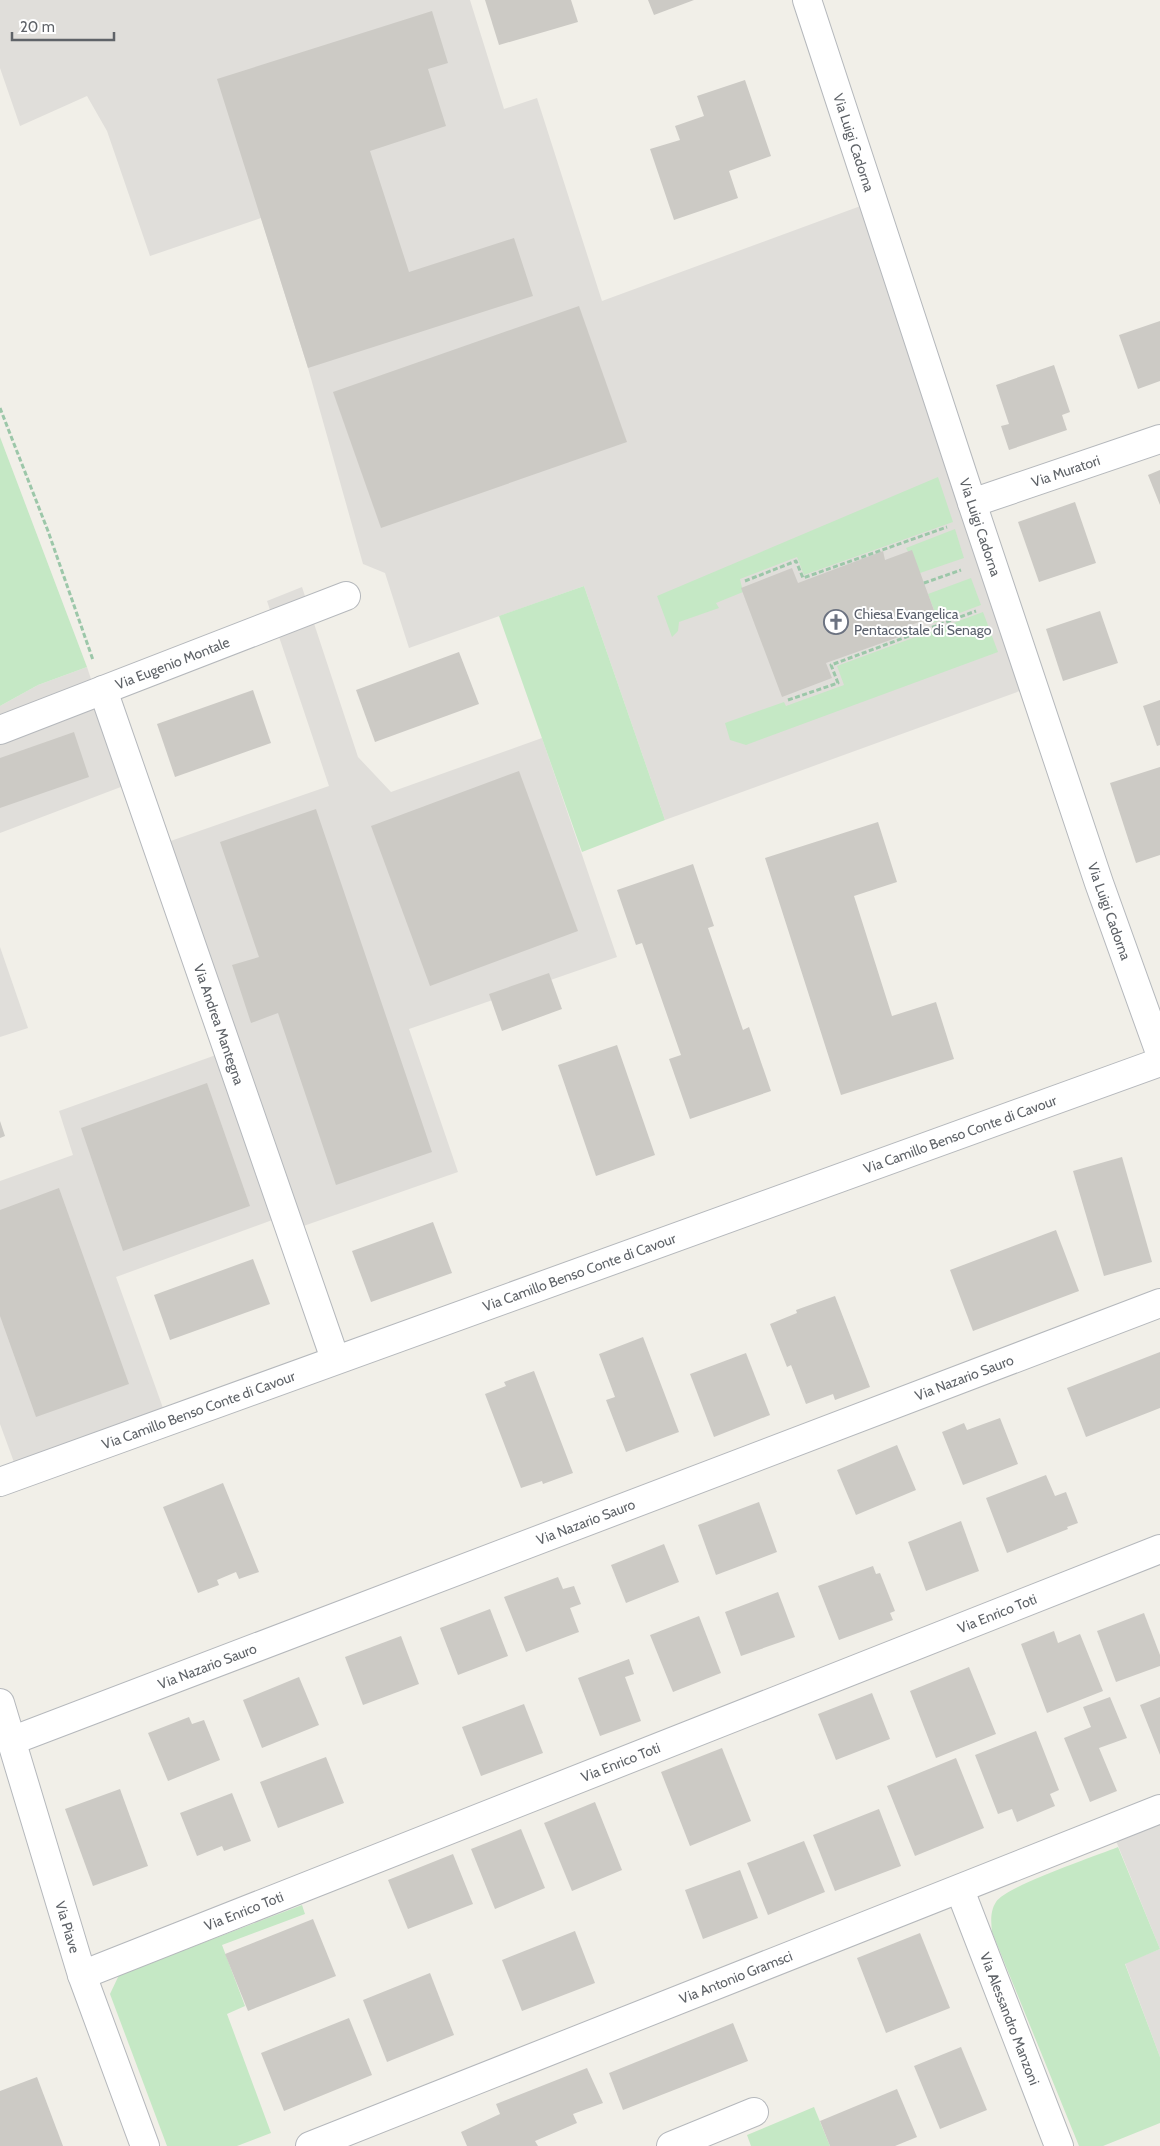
<svg xmlns="http://www.w3.org/2000/svg" width="1160" height="2146" font-family="Cabin,sans-serif">
	<style>
		.industrial { fill: #e0deda }
		.green { fill: #c5e8c5 }
		.building { fill: #cccac5 }
		.lines { fill: none; stroke-linecap: round; stroke-linejoin: round }
		.minor-casing { stroke: #b5b8bc; stroke-width: 30 }
		.path { stroke: #9cc7a9; stroke-width: 3; stroke-dasharray: 5 2.5; stroke-linecap: butt }
		.minor { stroke: #fff; stroke-width: 28 }
		.labels { text-anchor: middle; dominant-baseline: central; stroke-width: 4; stroke-linejoin: round; paint-order: stroke }
		.street-label { font-size: 14px; fill: #5f6368; stroke: #fff }
		.worship-label { font-size: 14px; fill: #5b616d; stroke: #fff; text-anchor: start }
	</style>
	<rect width="100%" height="100%" fill="#f1efe8"/>
	<!-- industrial -->
	<g class="industrial">
		<path d="M0 0H470L504 109 537 98 602 301 866 204 1028 688 665 820 584 586 409 648 385 573 363 564 308 368 261 218 150 256 107 131 87 96 20 126 0 68Z"/>
		<path d="M302 587 358 757 391 792 542 738 617 957 409 1029 458 1172 292 1230 286 1215 116 1277 168 1422 19 1476 0 1424V1181L73 1155 59 1111 230 1050 162 844 329 786 267 601Z"/>
		<path d="M87 667 126 785 0 833V706L38 685Z"/>
		<path d="M0 947 28 1028 0 1037Z"/>
		<path d="M1160 1811V2057L1125 1963 1160 1949 1112 1831Z"/>
	</g>
	<!-- green -->
	<g class="green">
		<path d="M0 437 87 667 38 685 0 706Z"/>
		<path d="M938 477 953 522 804 575 797 557 740 579 743 592 716 603 719 608 679 622 678 631 672 637 657 596Z"/>
		<path d="M955 529 964 558 920 573 906 548Z"/>
		<path d="M971 578 981 605 933 623 931 618 936 615 928 594Z"/>
		<path d="M584 586 665 820 582 852 499 616Z"/>
		<path d="M983 612 998 652 746 745 730 740 725 723 784 702 786 706 844 685 837 666Z"/>
		<path d="M1118 1847 1160 1949 1125 1964 1160 2057V2123L1103 2146H1079L992 1932C991 1922 990 1911 996 1902 1006 1886 1096 1856 1118 1847Z"/>
		<path d="M302 1905 305 1914 222 1945 245 2006 227 2014 271 2133 237 2146H167L110 1994 119 1975Z"/>
		<path d="M814 2107 830 2146H751L747 2135Z"/>
	</g>
	<!-- building -->
	<g class="building">
		<path d="M485 0H571L578 22 499 45Z"/>
		<path d="M648 0H694L654 15Z"/>
		<path d="M432 11 448 63 428 69 446 126 370 151 409 272 514 238 533 296 308 368 217 79Z"/>
		<path d="M745 80 771 156 729 171 738 198 674 220 650 149 680 140 675 126 704 116 697 96Z"/>
		<path d="M579 306 627 442 381 528 333 392Z"/>
		<path d="M1160 321V381L1138 389 1119 335Z"/>
		<path d="M1054 365 1070 412 1062 415 1067 430 1009 450 1001 426 1009 424 996 385Z"/>
		<path d="M1160 470V505L1148 475Z"/>
		<path d="M1075 502 1096 563 1039 582 1018 522Z"/>
		<path d="M912 550 936 616 908 626 910 633 826 663 832 678 782 697 741 588 792 568 798 583 883 551 885 560Z"/>
		<path d="M1100 611 1118 663 1063 681 1046 629Z"/>
		<path d="M459 652 479 704 375 742 356 690Z"/>
		<path d="M253 690 271 743 175 777 157 724Z"/>
		<path d="M1160 700V745L1157 746 1143 706Z"/>
		<path d="M74 732 89 777 0 808V758Z"/>
		<path d="M1160 767V855L1136 863 1110 783Z"/>
		<path d="M519 771 578 931 430 986 371 826Z"/>
		<path d="M316 809 432 1152 336 1185 278 1013 251 1023 232 965 259 957 220 842Z"/>
		<path d="M878 822 897 882 854 896 892 1016 936 1002 954 1059 841 1095 765 858Z"/>
		<path d="M693 864 714 926 708 928 743 1030 749 1027 771 1091 690 1119 669 1059 681 1055 642 943 636 945 617 890Z"/>
		<path d="M549 973 562 1009 502 1031 489 994Z"/>
		<path d="M617 1045 655 1155 596 1176 558 1065Z"/>
		<path d="M207 1083 250 1206 123 1251 81 1128Z"/>
		<path d="M0 1121 5 1136 0 1138Z"/>
		<path d="M1122 1157 1152 1262 1104 1276 1073 1171Z"/>
		<path d="M59 1188 129 1384 36 1417 0 1316V1210Z"/>
		<path d="M433 1222 452 1273 371 1302 352 1251Z"/>
		<path d="M1056 1230 1079 1291 973 1331 950 1270Z"/>
		<path d="M253 1259 270 1304 170 1340 154 1295Z"/>
		<path d="M835 1296 870 1387 835 1400 833 1394 806 1404 791 1365 787 1367 770 1324 797 1313 796 1310Z"/>
		<path d="M643 1337 679 1432 626 1452 606 1400 615 1397 599 1354Z"/>
		<path d="M1160 1352V1408L1086 1437 1067 1388Z"/>
		<path d="M746 1353 770 1415 714 1437 690 1374Z"/>
		<path d="M534 1371 573 1473 543 1484 542 1481 521 1488 485 1394 506 1386 504 1382Z"/>
		<path d="M1000 1418 1018 1464 963 1485 942 1432 964 1423 967 1430Z"/>
		<path d="M897 1445 916 1490 856 1515 837 1470Z"/>
		<path d="M1046 1475 1055 1496 1066 1492 1078 1523 1067 1527 1068 1529 1007 1553 986 1498Z"/>
		<path d="M223 1483 259 1572 239 1579 236 1572 217 1580 219 1585 198 1593 163 1507Z"/>
		<path d="M759 1502 777 1552 716 1575 698 1525Z"/>
		<path d="M961 1521 979 1571 926 1591 908 1542Z"/>
		<path d="M664 1544 679 1582 626 1603 611 1565Z"/>
		<path d="M873 1566 876 1574 880 1573 895 1611 890 1613 893 1620 839 1640 818 1586Z"/>
		<path d="M558 1577 563 1589 574 1586 581 1604 570 1608 579 1632 526 1652 504 1597Z"/>
		<path d="M778 1592 795 1637 741 1656 725 1612Z"/>
		<path d="M490 1609 508 1656 458 1675 440 1628Z"/>
		<path d="M1144 1613 1160 1655V1666L1116 1682 1097 1631Z"/>
		<path d="M699 1616 721 1673 673 1692 650 1635Z"/>
		<path d="M1054 1631 1058 1643 1080 1634 1103 1691 1047 1713 1021 1644Z"/>
		<path d="M401 1636 419 1684 363 1705 345 1657Z"/>
		<path d="M629 1659 634 1674 625 1677 641 1721 600 1736 578 1678Z"/>
		<path d="M969 1667 996 1734 936 1758 910 1691Z"/>
		<path d="M299 1677 319 1725 262 1748 243 1700Z"/>
		<path d="M872 1693 890 1739 836 1760 818 1714Z"/>
		<path d="M1110 1697 1127 1738 1099 1748 1117 1791 1090 1802 1064 1738 1091 1727 1083 1707Z"/>
		<path d="M1160 1697V1755L1140 1705Z"/>
		<path d="M524 1704 543 1753 481 1776 462 1727Z"/>
		<path d="M189 1717 192 1724 204 1720 220 1760 168 1781 148 1733Z"/>
		<path d="M1036 1731 1059 1790 1050 1794 1055 1806 1017 1822 1012 1809 998 1814 975 1755Z"/>
		<path d="M722 1748 751 1821 690 1846 661 1772Z"/>
		<path d="M326 1757 344 1803 278 1828 260 1782Z"/>
		<path d="M956 1758 984 1828 915 1856 887 1786Z"/>
		<path d="M120 1789 148 1866 93 1886 65 1809Z"/>
		<path d="M232 1793 251 1841 224 1851 222 1846 197 1856 180 1813Z"/>
		<path d="M595 1802 622 1870 572 1891 544 1823Z"/>
		<path d="M879 1809 901 1866 835 1891 813 1835Z"/>
		<path d="M521 1829 545 1888 495 1909 471 1849Z"/>
		<path d="M804 1841 825 1892 768 1915 747 1863Z"/>
		<path d="M453 1854 473 1904 408 1929 388 1880Z"/>
		<path d="M740 1870 758 1918 703 1939 685 1890Z"/>
		<path d="M313 1919 336 1976 248 2011 225 1954Z"/>
		<path d="M575 1931 595 1983 522 2011 502 1960Z"/>
		<path d="M920 1933 950 2008 886 2033 857 1958Z"/>
		<path d="M430 1973 454 2035 387 2062 363 2000Z"/>
		<path d="M349 2018 372 2075 284 2111 261 2053Z"/>
		<path d="M733 2023 748 2061 623 2110 609 2073Z"/>
		<path d="M961 2047 987 2110 940 2129 914 2066Z"/>
		<path d="M587 2068 603 2103 573 2114 577 2123 535 2141 538 2146H467L461 2132 500 2114 496 2104Z"/>
		<path d="M37 2077 63 2146H0V2091Z"/>
		<path d="M897 2089 917 2137 895 2146H830L820 2121Z"/>
	</g>
	<g class="lines">
		<defs>
			<g id="minor">
				<path id="s1" d="M807 0 972 503 1099 883 1160 1053"/>
				<path id="s2" d="M972 503 1160 439"/>
				<path id="s3" d="M103 690 335 1359"/>
				<path id="s4" d="M0 730 346 596"/>
				<path id="s5" d="M0 1482 1160 1062"/>
				<path id="s6" d="M0 1703 82 1975 145 2146"/>
				<path id="s7" d="M11 1741 1160 1303"/>
				<path id="s8" d="M960 1890 1059 2146"/>
				<path id="s9" d="M82 1975 1160 1549"/>
				<path id="s10" d="M310 2146 1160 1809"/>
				<path d="M671 2146 754 2112"/>
			</g>
		</defs>
		<!-- minor casing -->
		<use href="#minor" class="minor-casing"/>
		<!-- path -->
		<g class="path">
			<path d="M0 408 48 531 93 660"/>
			<path d="M745 581 796 561 803 578 947 527"/>
			<path d="M924 583 961 570"/>
			<path d="M788 700 838 683 831 665 976 611"/>
		</g>
		<!-- minor -->
		<use href="#minor" class="minor"/>
	</g>
	<!-- icons -->
	<defs>
		<symbol id="church-ring" viewBox="-11 -11 22 22"><circle r="9.5" fill="#fff" stroke="#6b7280" stroke-width="1.5"/><path d="M-1.2-6h2.4v3.5h3.3v2.4h-3.3V6h-2.4V-.1h-3.3v-2.4h3.3Z" fill="#6b7280"/></symbol>
	</defs>
	<g fill-rule="evenodd">
		<use href="#church-ring" x="822" y="608" width="28" height="28"/>
	</g>
	<g class="labels">
		<!-- street labels -->
		<g class="street-label">
			<text stroke="none"><textPath href="#s1" startOffset="150">Via Luigi Cadorna</textPath></text>
			<text stroke="none"><textPath href="#s2" startOffset="99">Via Muratori</textPath></text>
			<text stroke="none"><textPath href="#s1" startOffset="555">Via Luigi Cadorna</textPath></text>
			<text stroke="none"><textPath href="#s4" startOffset="185">Via Eugenio Montale</textPath></text>
			<text stroke="none"><textPath href="#s1" startOffset="960">Via Luigi Cadorna</textPath></text>
			<text stroke="none"><textPath href="#s3" startOffset="354">Via Andrea Mantegna</textPath></text>
			<text stroke="none"><textPath href="#s5" startOffset="1021">Via Camillo Benso Conte di Cavour</textPath></text>
			<text stroke="none"><textPath href="#s5" startOffset="616">Via Camillo Benso Conte di Cavour</textPath></text>
			<text stroke="none"><textPath href="#s7" startOffset="1020">Via Nazario Sauro</textPath></text>
			<text stroke="none"><textPath href="#s5" startOffset="211">Via Camillo Benso Conte di Cavour</textPath></text>
			<text stroke="none"><textPath href="#s7" startOffset="615">Via Nazario Sauro</textPath></text>
			<text stroke="none"><textPath href="#s9" startOffset="984">Via Enrico Toti</textPath></text>
			<text stroke="none"><textPath href="#s7" startOffset="210">Via Nazario Sauro</textPath></text>
			<text stroke="none"><textPath href="#s9" startOffset="579">Via Enrico Toti</textPath></text>
			<text stroke="none"><textPath href="#s9" startOffset="174">Via Enrico Toti</textPath></text>
			<text stroke="none"><textPath href="#s6" startOffset="234">Via Piave</textPath></text>
			<text stroke="none"><textPath href="#s10" startOffset="458">Via Antonio Gramsci</textPath></text>
			<text stroke="none"><textPath href="#s8" startOffset="138">Via Alessandro Manzoni</textPath></text>
		</g>
		<!-- worship labels -->
		<g class="worship-label">
			<text x="854" y="614">Chiesa Evangelica<tspan x="854" dy="16">Pentacostale di Senago</tspan></text>
		</g>
	</g>
	<!-- scale -->
	<path d="M12 32v8h102v-8" fill="none" stroke="#5f6368" stroke-width="2.5"/>
	<text x="20" y="32" font-size="15" fill="#5f6368" stroke="#ffffff" stroke-width="4" paint-order="stroke">20 m</text>
</svg>
